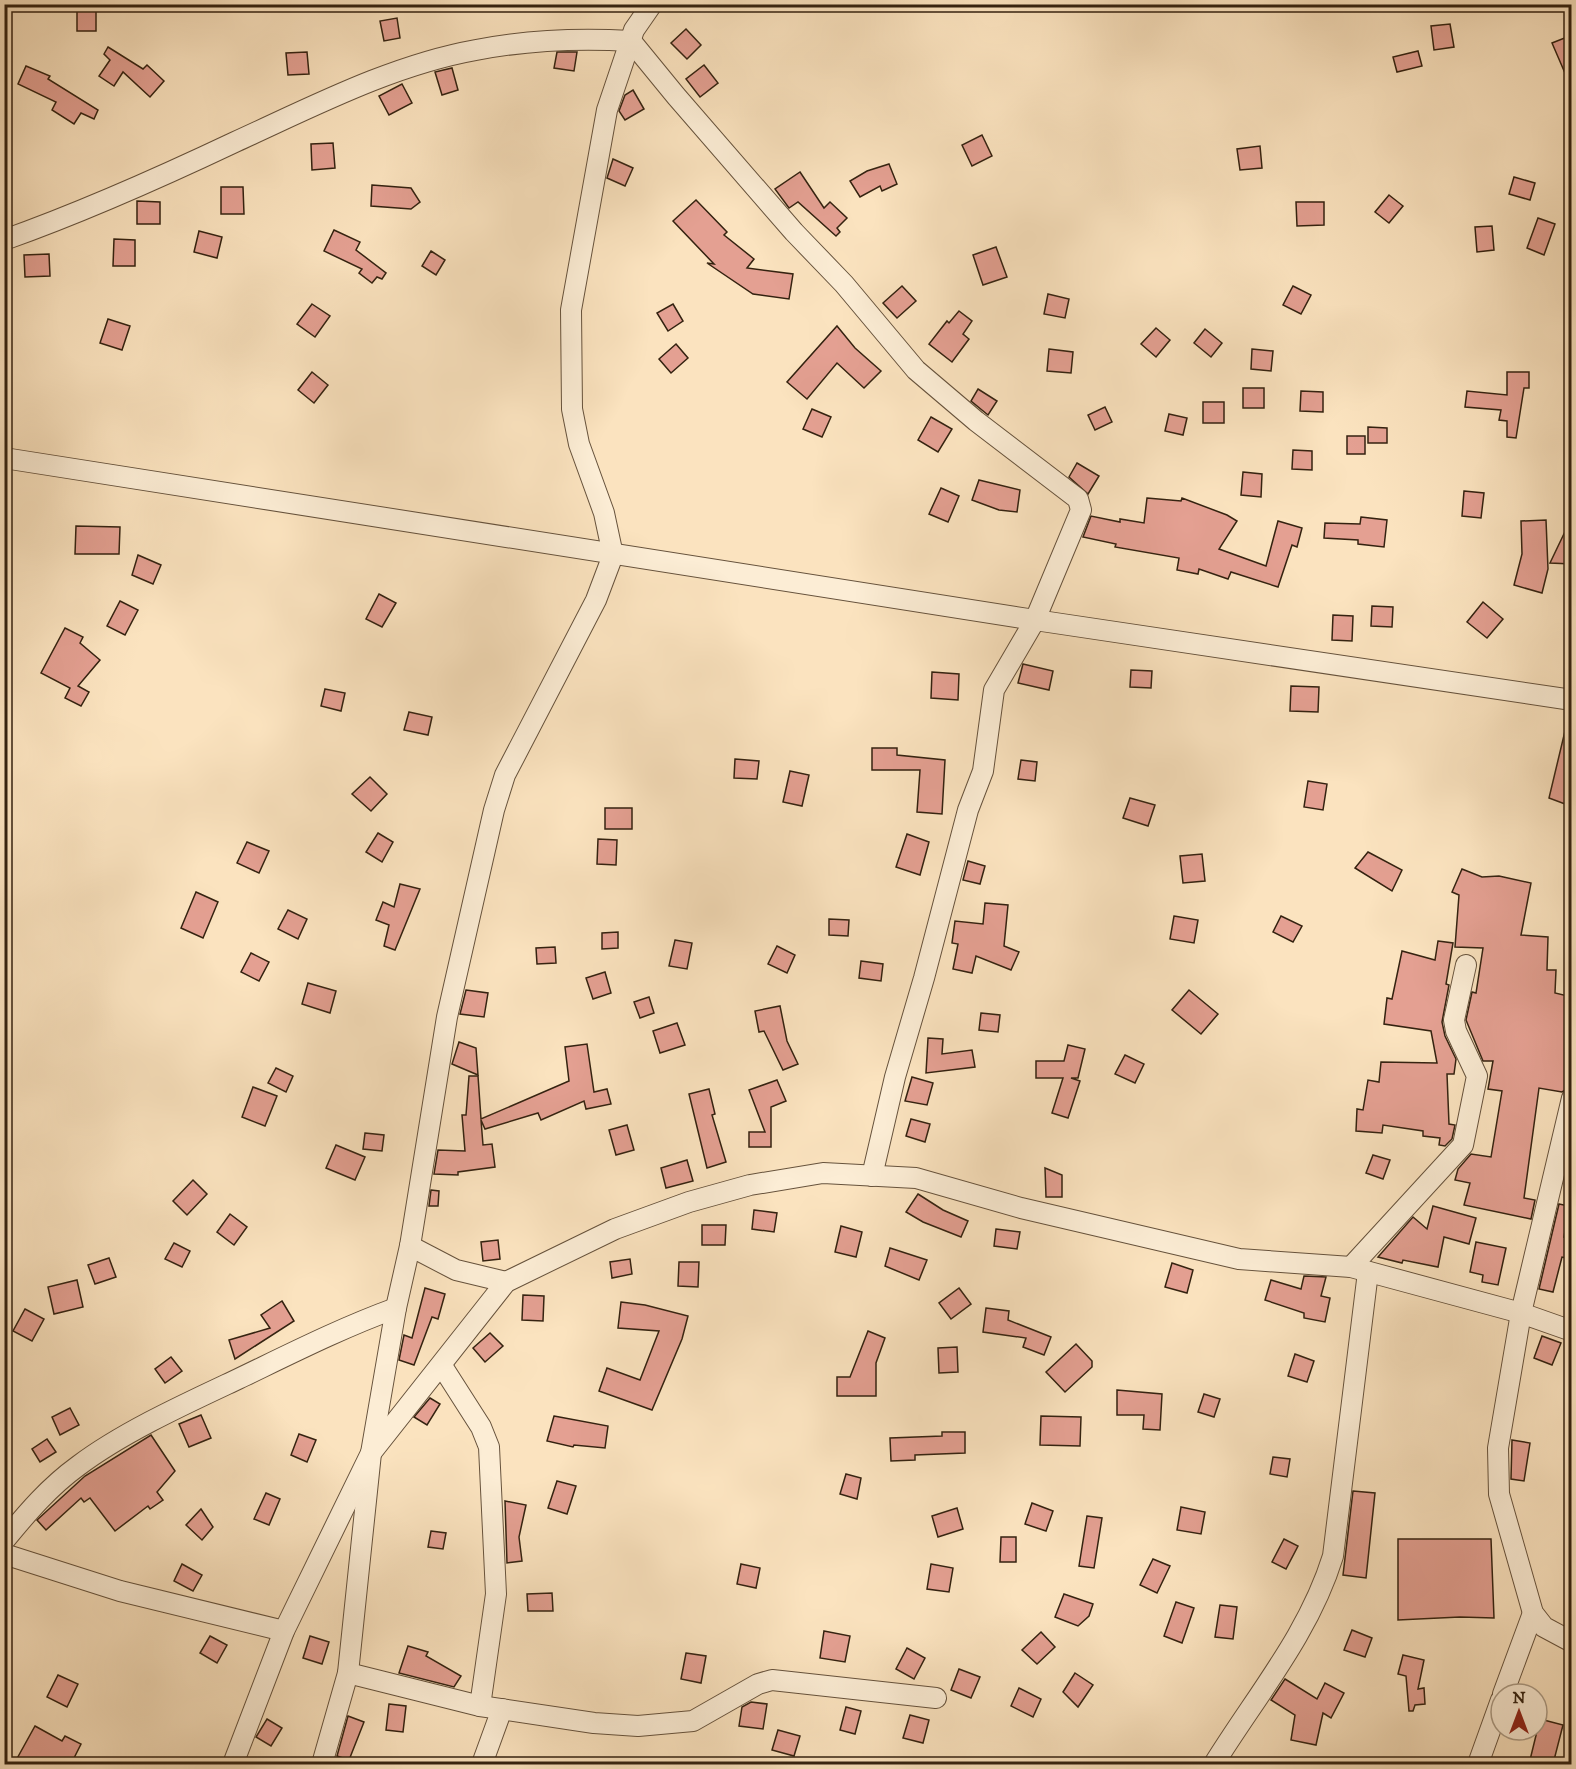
<svg xmlns="http://www.w3.org/2000/svg" width="1576" height="1769" font-family="'IM FELL DW Pica',serif">
	<style>
		.building { fill: #e4a092; stroke: #342210; stroke-width: 1.5 }
		.lines { fill: none; stroke-linecap: round; stroke-linejoin: round }
		.minor-casing { stroke: #66523c; stroke-width: 22 }
		.minor { stroke: #fcedd5; stroke-width: 20 }
	</style>
	<rect width="100%" height="100%" fill="#fbe3bf"/>
	<filter id="stains"><feTurbulence type="fractalNoise" baseFrequency=".00333" numOctaves="4"/><feColorMatrix values="0 0 0 0 .2 0 0 0 0 .09 0 0 0 0 .02 0 0 0 .5 -.17"/></filter>
	<radialGradient id="worn" r=".72"><stop offset=".6" stop-color="#630" stop-opacity="0"/><stop offset="1" stop-color="#630" stop-opacity=".3"/></radialGradient>
	<!-- building -->
	<g class="building">
		<rect x="77" y="7" width="19" height="24"/>
		<path d="M397 18 400 38 384 41 380 21Z"/>
		<path d="M1450 24 1454 47 1434 50 1431 26Z"/>
		<path d="M686 29 701 45 687 59 671 43Z"/>
		<path d="M1572 35V87H1571L1552 43Z"/>
		<path d="M108 47 143 69 147 65 164 81 150 97 123 72 114 86 99 76 110 60 104 54Z"/>
		<path d="M1418 51 1422 66 1397 72 1393 57Z"/>
		<path d="M307 52 309 74 288 75 286 53Z"/>
		<path d="M557 52H577L574 71 554 68Z"/>
		<path d="M704 65 718 83 700 97 686 79Z"/>
		<path d="M26 66 50 76 48 79 98 110 94 119 81 113 74 124 52 110 56 102 18 84Z"/>
		<path d="M452 68 458 90 442 95 435 72Z"/>
		<path d="M402 84 412 103 389 115 379 96Z"/>
		<path d="M633 90 644 109 625 120 619 111 625 95Z"/>
		<path d="M982 135 992 156 972 166 962 145Z"/>
		<path d="M333 143 335 168 312 170 311 144Z"/>
		<path d="M1260 146 1262 168 1240 170 1237 149Z"/>
		<path d="M613 159 633 168 625 186 607 178Z"/>
		<path d="M889 164 897 184 882 191 880 186 860 197 850 181 867 171Z"/>
		<path d="M800 172 824 208 830 202 847 218 837 228 840 232 836 236 798 202 789 208 775 189Z"/>
		<path d="M1514 177 1535 183 1530 200 1509 194Z"/>
		<path d="M372 185 411 188 420 202 411 209 371 206Z"/>
		<path d="M221 187H243L244 214H221Z"/>
		<path d="M1389 195 1403 206 1389 223 1375 212Z"/>
		<path d="M696 200 727 232 724 235 754 259 747 268 793 274 789 299 753 294 707 263 714 264 673 221Z"/>
		<path d="M137 201 160 202V224H137Z"/>
		<path d="M1296 202H1324V225L1297 226Z"/>
		<path d="M1538 218 1555 224 1544 255 1527 248Z"/>
		<path d="M1492 226 1494 250 1477 252 1475 227Z"/>
		<path d="M334 230 360 242 356 250 386 273 382 279 377 277 372 283 359 273 362 269 324 251Z"/>
		<path d="M199 231 222 237 217 258 194 252Z"/>
		<path d="M114 239 135 240V266H113Z"/>
		<path d="M996 247 1007 277 983 285 973 255Z"/>
		<path d="M431 251 445 260 436 275 422 266Z"/>
		<path d="M49 254 50 276 25 277 24 255Z"/>
		<path d="M902 286 916 301 897 318 883 303Z"/>
		<path d="M1293 286 1311 295 1301 314 1283 305Z"/>
		<path d="M1048 294 1069 299 1065 318 1044 314Z"/>
		<path d="M312 304 330 316 315 337 297 324Z"/>
		<path d="M673 304 683 321 668 331 657 313Z"/>
		<path d="M959 311 972 321 963 334 969 339 952 362 929 344 947 321 949 323Z"/>
		<path d="M108 319 130 326 122 350 100 343Z"/>
		<path d="M837 326 855 348 881 371 864 388 837 363 807 399 787 382Z"/>
		<path d="M1156 328 1170 340 1156 357 1141 344Z"/>
		<path d="M1205 329 1222 343 1211 357 1194 343Z"/>
		<path d="M676 344 688 358 671 373 659 359Z"/>
		<path d="M1049 349 1073 352 1071 373 1047 371Z"/>
		<path d="M1252 349 1273 351 1271 371 1251 369Z"/>
		<path d="M312 372 328 385 314 403 298 390Z"/>
		<path d="M1507 372H1529V388H1524L1516 438 1507 437V421L1499 420 1501 410 1465 407 1467 391 1507 395Z"/>
		<rect x="1243" y="388" width="21" height="20"/>
		<path d="M978 389 997 401 988 415 971 401Z"/>
		<path d="M1301 391 1323 392V412L1300 411Z"/>
		<rect x="1203" y="402" width="21" height="21"/>
		<path d="M1105 407 1112 422 1095 430 1088 415Z"/>
		<path d="M812 409 831 417 822 437 803 429Z"/>
		<path d="M1169 414 1187 418 1183 435 1165 431Z"/>
		<path d="M931 417 952 429 938 452 918 440Z"/>
		<path d="M1368 427 1387 428V443H1368Z"/>
		<rect x="1347" y="436" width="18" height="18"/>
		<path d="M1293 450 1312 451V470L1292 469Z"/>
		<path d="M1077 463 1099 476 1088 494 1069 477Z"/>
		<path d="M1243 472 1262 474 1261 497 1241 495Z"/>
		<path d="M979 480 1020 490 1017 512 999 510 972 500Z"/>
		<path d="M941 488 959 496 948 522 929 514Z"/>
		<path d="M1464 491 1484 493 1481 518 1462 516Z"/>
		<path d="M1147 498 1181 501 1182 498 1227 515 1237 521 1219 549 1266 566 1278 521 1302 528 1297 547 1292 545 1278 587 1231 572 1228 579 1199 569 1198 574 1177 570 1179 558 1115 547 1116 544 1083 537 1091 516 1120 522V519L1144 523Z"/>
		<path d="M1361 517 1387 520 1384 547 1358 544V540L1324 538 1325 523 1360 524Z"/>
		<path d="M1572 517V564L1550 563Z"/>
		<path d="M1546 520 1548 569 1542 593 1514 585 1522 554 1521 521Z"/>
		<path d="M76 526 120 527 119 554H75Z"/>
		<path d="M138 555 161 565 153 584 132 575Z"/>
		<path d="M379 594 396 603 382 627 366 619Z"/>
		<path d="M120 601 138 610 125 635 107 626Z"/>
		<path d="M1483 602 1503 619 1487 638 1467 622Z"/>
		<path d="M1372 606 1393 607 1392 627 1371 626Z"/>
		<path d="M1333 615 1353 616 1352 641 1332 640Z"/>
		<path d="M65 628 83 637 80 643 100 660 78 686 89 692 81 706 65 698 70 688 41 673Z"/>
		<path d="M1023 664 1053 671 1049 690 1018 683Z"/>
		<path d="M1131 670 1152 671 1151 688 1130 687Z"/>
		<path d="M932 672 959 674 958 700 931 698Z"/>
		<path d="M1291 686 1319 687 1318 712 1290 711Z"/>
		<path d="M325 689 345 693 341 711 321 706Z"/>
		<path d="M409 712 432 717 428 735 404 730Z"/>
		<path d="M1565 731H1572V779L1565 804 1549 798Z"/>
		<path d="M872 748H897V755L945 760 942 814 917 812 920 770H872Z"/>
		<path d="M735 759 759 761 757 779 734 778Z"/>
		<path d="M1021 760 1037 762 1035 781 1018 779Z"/>
		<path d="M790 771 809 775 802 806 783 802Z"/>
		<path d="M370 777 387 794 371 811 352 794Z"/>
		<path d="M1308 781 1327 784 1323 810 1304 807Z"/>
		<path d="M1130 798 1155 805 1148 826 1123 818Z"/>
		<rect x="605" y="808" width="27" height="21"/>
		<path d="M378 833 393 842 382 862 366 852Z"/>
		<path d="M907 834 929 842 920 875 896 867Z"/>
		<path d="M598 839 617 840 616 865 597 864Z"/>
		<path d="M247 842 269 851 259 873 237 863Z"/>
		<path d="M1368 852 1402 870 1392 891 1355 868Z"/>
		<path d="M1202 854 1205 881 1183 883 1180 856Z"/>
		<path d="M968 861 985 866 980 884 963 880Z"/>
		<path d="M1462 869 1482 877 1499 876 1531 883 1521 935 1548 937 1547 970H1556L1555 993 1572 997V1086L1562 1092 1539 1088 1524 1198 1535 1200 1531 1219 1464 1205 1470 1183 1455 1180 1458 1169 1471 1154 1491 1157 1502 1091 1488 1089 1493 1061H1483L1466 1020 1472 992 1476 993 1483 948 1455 947 1459 895 1452 892Z"/>
		<path d="M400 884 420 889 395 950 384 946 389 925 376 920 383 902 394 907Z"/>
		<path d="M196 892 218 902 203 938 181 928Z"/>
		<path d="M985 903 1008 905 1004 946 1019 952 1011 970 976 956 972 973 953 969 958 944 952 943 955 921 983 924Z"/>
		<path d="M288 910 307 919 298 939 278 929Z"/>
		<path d="M1174 916 1198 920 1194 943 1170 939Z"/>
		<path d="M1281 916 1302 926 1293 942 1273 932Z"/>
		<path d="M829 919 849 920 848 936 829 935Z"/>
		<path d="M618 932V948L602 949V933Z"/>
		<path d="M675 940 692 943 687 969 669 966Z"/>
		<path d="M1438 941 1453 943 1446 984 1449 985 1442 1022 1445 1036 1456 1059 1454 1074H1447L1449 1124 1455 1125 1452 1139 1445 1146 1439 1145 1440 1138 1423 1136V1131L1383 1125 1382 1133 1356 1131 1357 1109 1363 1110 1368 1080 1379 1082 1381 1062 1437 1063 1431 1031 1384 1024 1387 998 1392 999 1402 951 1435 960Z"/>
		<path d="M777 946 795 955 787 973 768 964Z"/>
		<path d="M555 947 556 963 537 964 536 948Z"/>
		<path d="M251 953 269 962 259 981 241 972Z"/>
		<path d="M861 961 883 964 881 981 859 978Z"/>
		<path d="M605 972 611 993 593 999 586 978Z"/>
		<path d="M308 983 336 991 330 1013 302 1004Z"/>
		<path d="M466 990 488 993 484 1017 460 1014Z"/>
		<path d="M1189 990 1218 1014 1201 1034 1172 1010Z"/>
		<path d="M649 997 654 1013 640 1018 634 1002Z"/>
		<path d="M780 1006 787 1041 798 1064 783 1070 764 1031 759 1032 755 1011Z"/>
		<path d="M981 1013 1000 1015 998 1032 979 1030Z"/>
		<path d="M677 1023 685 1045 660 1053 653 1031Z"/>
		<path d="M928 1038 943 1039 942 1054 972 1050 975 1067 926 1073Z"/>
		<path d="M459 1042 476 1048 478 1075 452 1064Z"/>
		<path d="M587 1044 594 1092 607 1089 611 1104 586 1109 584 1101 541 1120 538 1113 485 1129 481 1120 483 1145 492 1144 495 1167 458 1172V1175L434 1174 438 1150 465 1151 462 1115H466L469 1076H478L481 1119 569 1081 565 1047Z"/>
		<path d="M1068 1045 1085 1049 1078 1078H1071L1080 1081 1068 1118 1052 1113 1063 1078H1036V1061H1064Z"/>
		<path d="M1125 1055 1144 1064 1135 1083 1115 1074Z"/>
		<path d="M276 1068 293 1076 286 1092 268 1083Z"/>
		<path d="M912 1077 933 1083 927 1105 905 1101Z"/>
		<path d="M777 1080 786 1101 771 1107V1147H749V1132H765L749 1090Z"/>
		<path d="M253 1087 277 1096 265 1126 242 1117Z"/>
		<path d="M709 1089 715 1114 712 1115 726 1162 707 1168 689 1094Z"/>
		<path d="M911 1119 930 1124 925 1142 906 1136Z"/>
		<path d="M627 1125 634 1150 616 1155 609 1130Z"/>
		<path d="M365 1133 384 1135 382 1151 363 1149Z"/>
		<path d="M336 1145 365 1157 355 1180 326 1168Z"/>
		<path d="M1373 1155 1390 1160 1383 1179 1366 1173Z"/>
		<path d="M687 1160 693 1181 666 1188 661 1168Z"/>
		<path d="M1045 1168 1062 1175V1197H1046Z"/>
		<path d="M193 1180 207 1194 187 1215 173 1201Z"/>
		<path d="M431 1190 439 1191 438 1206H429Z"/>
		<path d="M918 1194 943 1210 968 1221 961 1237 923 1222 906 1212Z"/>
		<path d="M1559 1204 1569 1206 1564 1237 1572 1238V1259L1562 1257 1553 1292 1539 1289Z"/>
		<path d="M1433 1206 1476 1218 1469 1244 1444 1237 1438 1267 1403 1260 1402 1263 1378 1257 1413 1217 1427 1229Z"/>
		<path d="M754 1210 777 1213 774 1232 752 1229Z"/>
		<path d="M230 1214 247 1227 234 1245 217 1232Z"/>
		<path d="M702 1225H726L725 1245H702Z"/>
		<path d="M841 1226 862 1232 856 1257 835 1252Z"/>
		<path d="M996 1229 1020 1232 1017 1249 994 1246Z"/>
		<path d="M498 1240 500 1259 483 1261 481 1242Z"/>
		<path d="M1476 1242 1506 1248 1498 1285 1482 1282 1483 1275 1470 1272Z"/>
		<path d="M174 1243 190 1251 182 1267 165 1259Z"/>
		<path d="M890 1248 927 1260 919 1280 885 1266Z"/>
		<path d="M109 1258 116 1277 95 1284 88 1265Z"/>
		<path d="M630 1259 632 1274 612 1278 610 1262Z"/>
		<path d="M679 1262H699L698 1287 678 1286Z"/>
		<path d="M1172 1263 1193 1270 1187 1293 1165 1287Z"/>
		<path d="M1304 1276 1326 1277 1321 1296 1330 1298 1325 1322 1304 1318V1313L1265 1300 1271 1280 1301 1289Z"/>
		<path d="M77 1280 83 1307 54 1314 48 1287Z"/>
		<path d="M425 1288 445 1294 438 1319 432 1317 414 1365 399 1360 404 1335 412 1338Z"/>
		<path d="M959 1288 971 1304 951 1319 939 1303Z"/>
		<path d="M523 1295 544 1296 543 1321 522 1320Z"/>
		<path d="M282 1301 294 1321 235 1359 229 1340 270 1328 261 1315Z"/>
		<path d="M621 1302 645 1305 688 1316 682 1339 652 1410 599 1391 607 1368 640 1380 659 1331 618 1328Z"/>
		<path d="M986 1308 1009 1311 1008 1320 1051 1337 1044 1355 1023 1347 1026 1338 983 1332Z"/>
		<path d="M25 1309 44 1319 32 1341 13 1331Z"/>
		<path d="M868 1331 885 1338 876 1363V1396H837V1377H850Z"/>
		<path d="M490 1333 503 1346 485 1362 473 1348Z"/>
		<path d="M1542 1336 1561 1343 1552 1365 1534 1358Z"/>
		<path d="M1076 1344 1092 1361V1367L1065 1392 1046 1372Z"/>
		<path d="M957 1347 958 1372 939 1373 938 1348Z"/>
		<path d="M1295 1354 1314 1361 1307 1382 1288 1376Z"/>
		<path d="M171 1357 182 1371 165 1383 155 1369Z"/>
		<path d="M1117 1390 1162 1394 1160 1430 1143 1429 1144 1415H1117Z"/>
		<path d="M1204 1394 1220 1399 1214 1417 1198 1412Z"/>
		<path d="M430 1398 440 1404 427 1425 414 1417Z"/>
		<path d="M70 1408 79 1425 60 1435 52 1417Z"/>
		<path d="M201 1415 211 1438 189 1447 179 1424Z"/>
		<path d="M554 1416 608 1426 605 1448 574 1445 573 1447 547 1441Z"/>
		<path d="M1041 1416 1081 1417 1080 1446 1040 1445Z"/>
		<path d="M942 1432H965V1453L915 1455V1460L891 1461 890 1438 942 1436Z"/>
		<path d="M299 1434 316 1440 307 1462 291 1455Z"/>
		<path d="M151 1435 175 1471 157 1492 163 1500 150 1509 148 1506 115 1531 90 1498 84 1502 81 1498 46 1530 37 1520 85 1476Z"/>
		<path d="M47 1439 56 1452 40 1462 32 1449Z"/>
		<path d="M1512 1440 1530 1443 1524 1481 1511 1479Z"/>
		<path d="M1273 1457 1290 1459 1287 1477 1270 1474Z"/>
		<path d="M846 1474 861 1478 857 1499 840 1494Z"/>
		<path d="M557 1481 576 1486 567 1514 548 1508Z"/>
		<path d="M1353 1491 1375 1493 1366 1578 1343 1575Z"/>
		<path d="M266 1493 280 1499 269 1525 254 1519Z"/>
		<path d="M505 1501 526 1505 519 1537 522 1561 507 1563Z"/>
		<path d="M1032 1503 1053 1511 1046 1531 1025 1524Z"/>
		<path d="M1181 1507 1205 1512 1201 1534 1177 1530Z"/>
		<path d="M957 1508 963 1529 938 1537 932 1516Z"/>
		<path d="M201 1509 213 1527 202 1540 186 1525Z"/>
		<path d="M1087 1516 1102 1518 1094 1568 1079 1566Z"/>
		<path d="M431 1531 446 1533 443 1549 428 1547Z"/>
		<path d="M1001 1537H1016V1562H1000Z"/>
		<path d="M1284 1539 1298 1546 1286 1569 1272 1562Z"/>
		<path d="M1398 1539H1491L1494 1618 1460 1617 1398 1620Z"/>
		<path d="M1153 1559 1170 1566 1157 1593 1140 1585Z"/>
		<path d="M182 1564 202 1575 193 1591 174 1581Z"/>
		<path d="M741 1564 760 1568 756 1588 737 1584Z"/>
		<path d="M931 1564 953 1568 949 1592 927 1589Z"/>
		<path d="M552 1593 553 1611H528L527 1594Z"/>
		<path d="M1064 1594 1093 1604 1089 1616 1078 1626 1055 1617Z"/>
		<path d="M1176 1602 1194 1608 1182 1643 1164 1636Z"/>
		<path d="M1220 1605 1237 1607 1233 1639 1215 1637Z"/>
		<path d="M1352 1630 1372 1638 1365 1657 1344 1650Z"/>
		<path d="M824 1631 850 1636 845 1662 820 1658Z"/>
		<path d="M1041 1632 1055 1647 1037 1664 1022 1650Z"/>
		<path d="M210 1636 227 1645 217 1663 200 1653Z"/>
		<path d="M310 1636 329 1642 322 1664 303 1658Z"/>
		<path d="M408 1646 428 1652 426 1656 461 1676 454 1687 399 1673Z"/>
		<path d="M907 1648 925 1658 914 1679 896 1669Z"/>
		<path d="M686 1653 706 1656 701 1683 681 1679Z"/>
		<path d="M1403 1655 1424 1660 1418 1689 1424 1688 1425 1704 1415 1705 1413 1711H1409L1406 1676 1398 1674Z"/>
		<path d="M959 1669 980 1677 971 1698 951 1690Z"/>
		<path d="M1075 1673 1093 1685 1078 1707 1063 1692Z"/>
		<path d="M58 1675 78 1684 67 1707 47 1697Z"/>
		<path d="M1285 1679 1317 1699 1325 1683 1344 1693 1331 1718 1323 1713 1316 1745 1291 1740 1295 1715 1271 1700Z"/>
		<path d="M1019 1688 1041 1699 1033 1717 1011 1706Z"/>
		<path d="M751 1702 767 1704 763 1729 739 1726 742 1707Z"/>
		<path d="M389 1704 406 1706 403 1732 386 1730Z"/>
		<path d="M846 1707 861 1711 855 1734 840 1730Z"/>
		<path d="M910 1715 929 1720 923 1743 903 1738Z"/>
		<path d="M348 1716 364 1722 349 1760 337 1756Z"/>
		<path d="M267 1719 282 1728 271 1746 256 1737Z"/>
		<path d="M1540 1719 1563 1725 1553 1764H1529Z"/>
		<path d="M35 1726 62 1741 65 1736 81 1744 71 1764H14Z"/>
		<path d="M778 1730 800 1736 794 1756 772 1750Z"/>
	</g>
	<g class="lines">
		<defs>
			<g id="minor">
				<path d="M4 240C83 212 159 178 235 142 312 107 392 65 476 50 527 40 579 38 631 41L676 96 794 232 844 284 916 370 976 421 1078 499 1081 510 1035 620 994 690 983 771 968 810 924 978 895 1077 872 1176"/>
				<path d="M4 458 1035 620 1572 700"/>
				<path d="M1572 1098 1521 1313 1498 1448 1499 1494 1533 1613 1544 1627 1572 1642"/>
				<path d="M410 1246 456 1270 506 1282"/>
				<path d="M1351 1267 1463 1145 1477 1076 1456 1031 1454 1020 1466 965"/>
				<path d="M442 1366 481 1427 489 1447 496 1594 480 1706"/>
				<path d="M4 1541C27 1513 49 1487 78 1466 123 1432 187 1403 238 1379 290 1354 341 1328 396 1308"/>
				<path d="M4 1554 120 1591 284 1631"/>
				<path d="M348 1673 480 1706 594 1723 638 1726 693 1721 758 1684 772 1680 936 1698"/>
				<path d="M1503 1694 1533 1613"/>
				<path d="M233 1764 284 1631 371 1453 506 1282 615 1229 689 1202 750 1185 823 1173 916 1178 1021 1208 1239 1259 1351 1267 1521 1313 1572 1331"/>
				<path d="M322 1764 348 1673 371 1453 396 1308 410 1246 447 1017 494 810 505 775 596 600 613 555 604 513 579 444 572 409 571 310 607 110 634 30 652 4"/>
				<path d="M482 1764 502 1709"/>
				<path d="M1214 1764C1256 1696 1309 1634 1333 1556L1368 1272"/>
				<path d="M1478 1764 1501 1700"/>
			</g>
		</defs>
		<!-- minor casing -->
		<use href="#minor" class="minor-casing"/>
		<!-- minor -->
		<use href="#minor" class="minor"/>
	</g>
	<!-- margin -->
	<rect width="1576" height="1769" fill="none" stroke="#fbe3bf" stroke-width="24"/>
	<rect x="6" y="6" width="1564" height="1757" fill="none" stroke="#342210" stroke-width="3"/>
	<rect x="12" y="12" width="1552" height="1745" fill="none" stroke="#342210" stroke-width="1.5"/>
	<!-- north arrow -->
	<g transform="translate(1519 1712)"><circle r="28" fill="#fcedd5" stroke="#ac9c86" stroke-width="1.5"/>
	<path d="M0-4.5L10 22L0 15L-10 22Z" fill="#8f2418"/>
	<text y="-9" font-size="16" font-weight="bold" text-anchor="middle" fill="#342210">N</text>
	</g>
	<rect width="100%" height="100%" filter="url(#stains)"/>
	<rect width="100%" height="100%" fill="url(#worn)"/>
</svg>
